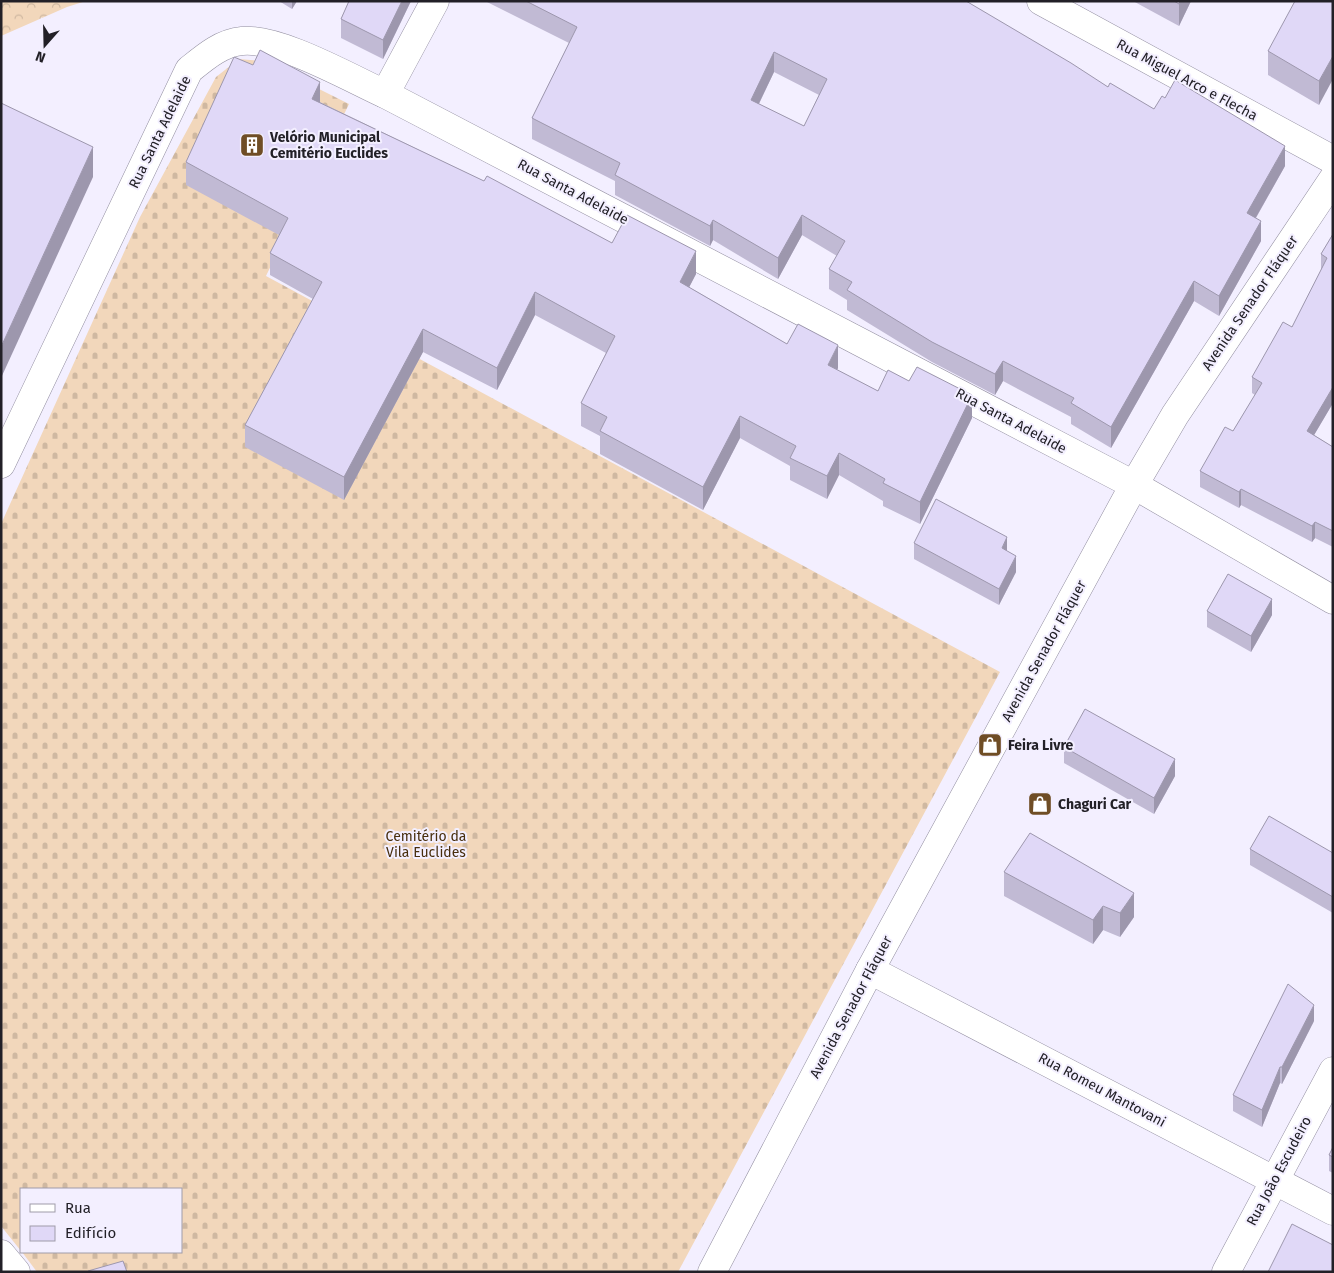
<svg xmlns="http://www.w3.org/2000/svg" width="1334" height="1273" font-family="'Fira Sans',sans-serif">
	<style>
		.cemetery { fill: url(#cemetery-stones) }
		.park { fill: url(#park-crowns) }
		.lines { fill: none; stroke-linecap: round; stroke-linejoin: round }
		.minor-casing { stroke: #928ea0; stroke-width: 29 }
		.minor { stroke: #fff; stroke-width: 28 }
		.wall { fill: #c1bad4; fill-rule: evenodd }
		.shaded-wall { fill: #9d97ad }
		.building { fill: #e0d8f7; stroke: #9d97ad; fill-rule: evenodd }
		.labels { text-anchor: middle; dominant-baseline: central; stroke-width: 4; stroke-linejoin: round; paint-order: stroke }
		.street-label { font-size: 14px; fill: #222027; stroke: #f3efff }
		.poi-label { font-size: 14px; font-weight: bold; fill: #222027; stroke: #f3efff; text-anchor: start }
		.park-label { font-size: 14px; fill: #482e0d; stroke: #f3efff }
	</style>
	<defs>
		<pattern id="cemetery-stones" width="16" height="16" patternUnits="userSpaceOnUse" patternTransform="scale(1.25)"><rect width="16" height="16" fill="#f2d7bb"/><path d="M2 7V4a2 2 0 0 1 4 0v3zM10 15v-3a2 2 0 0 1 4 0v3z" fill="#cfb8a1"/></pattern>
		<pattern id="park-crowns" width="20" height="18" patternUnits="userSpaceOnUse" patternTransform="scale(1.25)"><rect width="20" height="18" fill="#f2d7bb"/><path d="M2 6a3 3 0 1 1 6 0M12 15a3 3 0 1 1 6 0" fill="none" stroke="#cfb8a1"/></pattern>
	</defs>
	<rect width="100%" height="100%" fill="#f3efff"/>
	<!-- cemetery -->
	<path class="cemetery" d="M239 59 263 61 349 104 266 276 1000 672 678 1272H37L22 1252H181V1189H21V1251L1 1226V524L140 217 216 77Z"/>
	<!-- park -->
	<path class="park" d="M1 1H86L67 7 1 36Z"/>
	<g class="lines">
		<defs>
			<g id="minor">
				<path d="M1041 1 1333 160"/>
				<path d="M385 94 435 1"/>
				<path d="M1 464 189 70C205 57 221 43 242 41 278 37 350 78 385 94L1134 485 1333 600"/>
				<path d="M870 970 1333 1211"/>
				<path d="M1 1254 16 1272"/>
				<path d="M712 1272 870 970 1134 485 1175 415 1333 179"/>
				<path d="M1226 1272 1333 1071"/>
			</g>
		</defs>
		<!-- minor casing -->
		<use href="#minor" class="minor-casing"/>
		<!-- minor -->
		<use href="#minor" class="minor"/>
	</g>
	<!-- wall -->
	<g class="wall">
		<path d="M279 1H297L292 9Z"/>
		<path d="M349 1H411L383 59 341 38V19Z"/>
		<path d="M487 1H966L1108 87 1154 109 1285 166 1256 218 1261 241 1219 316 1194 301 1111 448 1071 424V417L1003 381 995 395 932 362 847 310V300L829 289V269L837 256 802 235 778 279 713 240 710 246 615 195V181L532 139V118L569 43 487 2ZM774 72 819 95 804 126 759 104Z"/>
		<path d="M1133 1H1191L1179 26Z"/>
		<path d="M1333 1 1319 105 1268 75V51Z"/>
		<path d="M253 65 320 102 612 243 696 274 689 287 787 344 838 368 837 370 878 391 972 418 920 524 883 506V501L839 475 827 499 790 480V466L740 438 703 510 600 454V436L581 426V403L606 353 535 315 497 390 423 352 344 500 245 447V425L313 299 270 275V253L279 235 186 185V162Z"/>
		<path d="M1333 234V403L1314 435 1333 447V547L1315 538 1312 542 1241 505 1239 508 1200 487V471L1233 431 1255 395 1252 393V377L1292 327 1321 270V254Z"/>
		<path d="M914 543 1007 551 1016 572 999 605 914 559Z"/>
		<path d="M1207 611 1272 615 1251 652 1207 627Z"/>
		<path d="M1064 747 1175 776 1154 814 1064 763Z"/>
		<path d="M1250 849 1333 853V913L1250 865Z"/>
		<path d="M1004 872 1134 917 1120 937 1103 930 1093 944 1004 896Z"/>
		<path d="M1314 1021 1282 1084 1280 1083 1262 1127 1233 1111V1095Z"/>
		<path d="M1333 1147V1173L1329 1171V1155Z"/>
	</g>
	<!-- shaded-wall -->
	<g class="shaded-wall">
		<path d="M292 1H297L292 9Z"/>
		<path d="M402 1H411L383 59V40Z"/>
		<path d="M1180 1H1191L1179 26V4Z"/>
		<path d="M774 52V72L751 120V100Z"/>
		<path d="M1333 56V79L1319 105V81Z"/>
		<path d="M320 82V105L312 99Z"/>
		<path d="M1285 146V166L1247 233V213Z"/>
		<path d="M93 147V177L1 378V347Z"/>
		<path d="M802 215V235L778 279V258Z"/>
		<path d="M713 220V240L710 246V226Z"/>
		<path d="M1261 221V241L1219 316V296Z"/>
		<path d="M696 251V274L680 305V282Z"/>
		<path d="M1194 281V301L1111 448V427Z"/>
		<path d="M535 292V315L497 390V368Z"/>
		<path d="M423 329V352L344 500V477Z"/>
		<path d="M838 345V368L828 388V365Z"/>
		<path d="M1003 361V381L995 395V374Z"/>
		<path d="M1333 387V403L1307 447V431Z"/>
		<path d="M972 395V418L920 524V502Z"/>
		<path d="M740 416V438L703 510V487Z"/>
		<path d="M839 453V475L827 499V476Z"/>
		<path d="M1241 489V505L1239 508V492Z"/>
		<path d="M1315 522V538L1312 542V526Z"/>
		<path d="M1007 537V554L1002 548Z"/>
		<path d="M1016 556V572L999 605V589Z"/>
		<path d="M1272 599V615L1251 652V636Z"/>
		<path d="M1175 759V776L1154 814V798Z"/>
		<path d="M1134 893V917L1120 937V913Z"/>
		<path d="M1103 906V930L1093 944V920Z"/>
		<path d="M1314 1005V1021L1282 1084V1067Z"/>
		<path d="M1280 1067V1083L1262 1127V1110Z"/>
	</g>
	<!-- building -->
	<g class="building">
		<path d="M349 1H402L383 40 341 19Z"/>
		<path d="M526 1H966L1071 63 1108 87 1110 83 1154 109 1162 96 1165 98 1175 80 1285 146 1247 213 1261 221 1219 296 1194 281 1111 427 1071 403 1074 398 1003 361 995 374 932 342 847 290 852 282 829 269 845 241 802 215 778 258 713 220 710 226 615 175 620 163 532 118 577 27ZM774 52 827 79 804 126 751 100Z"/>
		<path d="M1174 1H1180L1179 4Z"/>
		<path d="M1295 1H1333V56L1319 81 1268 51Z"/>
		<path d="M260 50 320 82 312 99 484 181 487 176 612 243 627 215 696 251 680 282 787 344 798 324 838 345 828 365 878 391 888 370 909 381 917 367 972 395 920 502 883 483 885 479 839 453 827 476 790 458 796 446 740 416 703 487 600 431 607 417 581 403 615 336 535 292 497 368 423 329 344 477 245 425 322 282 270 253 288 218 186 162 234 57 253 65Z"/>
		<path d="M1 103 93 147 1 347Z"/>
		<path d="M1333 234V387L1307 431 1333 447V531L1315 522 1312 526 1241 489 1239 492 1200 471 1225 427 1233 431 1262 383 1252 377 1283 322 1292 327 1327 258 1321 254Z"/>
		<path d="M936 499 1007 537 1002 548 1016 556 999 589 914 543Z"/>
		<path d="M1228 574 1272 599 1251 636 1207 611Z"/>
		<path d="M1085 709 1175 759 1154 798 1064 747Z"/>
		<path d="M1269 816 1333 853V897L1250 849Z"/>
		<path d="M1030 833 1134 893 1120 913 1103 906 1093 920 1004 872Z"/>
		<path d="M1288 984 1314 1005 1282 1067H1280L1262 1110 1233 1095Z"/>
		<path d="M1333 1147V1157L1329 1155Z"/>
		<path d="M1292 1224 1333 1245V1272H1268Z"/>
		<path d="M123 1261 127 1272H88V1271Z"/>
	</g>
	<!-- icons -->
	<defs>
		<symbol id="building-square" viewBox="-11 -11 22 22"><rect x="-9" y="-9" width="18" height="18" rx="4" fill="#6f4d25" stroke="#f3efff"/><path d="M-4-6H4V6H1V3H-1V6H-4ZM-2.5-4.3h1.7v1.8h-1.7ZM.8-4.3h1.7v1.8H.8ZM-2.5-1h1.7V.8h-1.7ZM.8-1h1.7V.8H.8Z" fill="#fff"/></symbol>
		<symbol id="shop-square" viewBox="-11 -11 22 22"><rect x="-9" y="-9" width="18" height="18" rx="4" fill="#6f4d25" stroke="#f3efff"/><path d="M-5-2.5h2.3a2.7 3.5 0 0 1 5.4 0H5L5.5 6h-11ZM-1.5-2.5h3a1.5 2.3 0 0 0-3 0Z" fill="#fff"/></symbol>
	</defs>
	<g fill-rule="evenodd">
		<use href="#building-square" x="238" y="131" width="28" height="28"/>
		<use href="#shop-square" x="976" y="731" width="28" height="28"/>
		<use href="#shop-square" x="1026" y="790" width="28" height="28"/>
	</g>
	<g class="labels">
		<!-- street labels -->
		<g class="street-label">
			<text transform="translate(1187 80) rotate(28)">Rua Miguel Arco e Flecha</text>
			<text transform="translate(160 132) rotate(-64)">Rua Santa Adelaide</text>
			<text transform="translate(573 192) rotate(28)">Rua Santa Adelaide</text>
			<text transform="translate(1250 303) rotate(-56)">Avenida Senador Fláquer</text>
			<text transform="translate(1011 421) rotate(28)">Rua Santa Adelaide</text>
			<text transform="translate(1044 651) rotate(-61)">Avenida Senador Fláquer</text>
			<text transform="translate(851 1007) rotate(-62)">Avenida Senador Fláquer</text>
			<text transform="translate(1102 1090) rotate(28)">Rua Romeu Mantovani</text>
			<text transform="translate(1279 1171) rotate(-62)">Rua João Escudeiro</text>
		</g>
		<!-- poi labels -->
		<g class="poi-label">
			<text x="270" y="137">Velório Municipal<tspan x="270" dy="16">Cemitério Euclides</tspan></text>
			<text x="1008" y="745">Feira Livre</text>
			<text x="1058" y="804">Chaguri Car</text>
		</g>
		<!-- park labels -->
		<g class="park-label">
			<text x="426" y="836">Cemitério da<tspan x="426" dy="16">Vila Euclides</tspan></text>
		</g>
	</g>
	<!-- border -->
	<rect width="1334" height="1273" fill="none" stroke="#222027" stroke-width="5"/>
	<!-- legend -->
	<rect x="20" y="1188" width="162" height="65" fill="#f3efff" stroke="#9f9ca9"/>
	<rect x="30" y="1204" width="25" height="8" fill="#ffffff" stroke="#9f9ca9"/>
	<text x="65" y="1213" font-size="15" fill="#222027">Rua</text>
	<rect x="30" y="1226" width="25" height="15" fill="#e0d8f7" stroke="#9f9ca9"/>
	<text x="65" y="1238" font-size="15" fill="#222027">Edifício</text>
	<!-- north arrow -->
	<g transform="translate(45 45) rotate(200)" stroke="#f3efff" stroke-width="4" paint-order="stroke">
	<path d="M0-4L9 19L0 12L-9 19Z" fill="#222027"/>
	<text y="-8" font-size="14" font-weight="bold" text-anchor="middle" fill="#222027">N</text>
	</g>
</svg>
